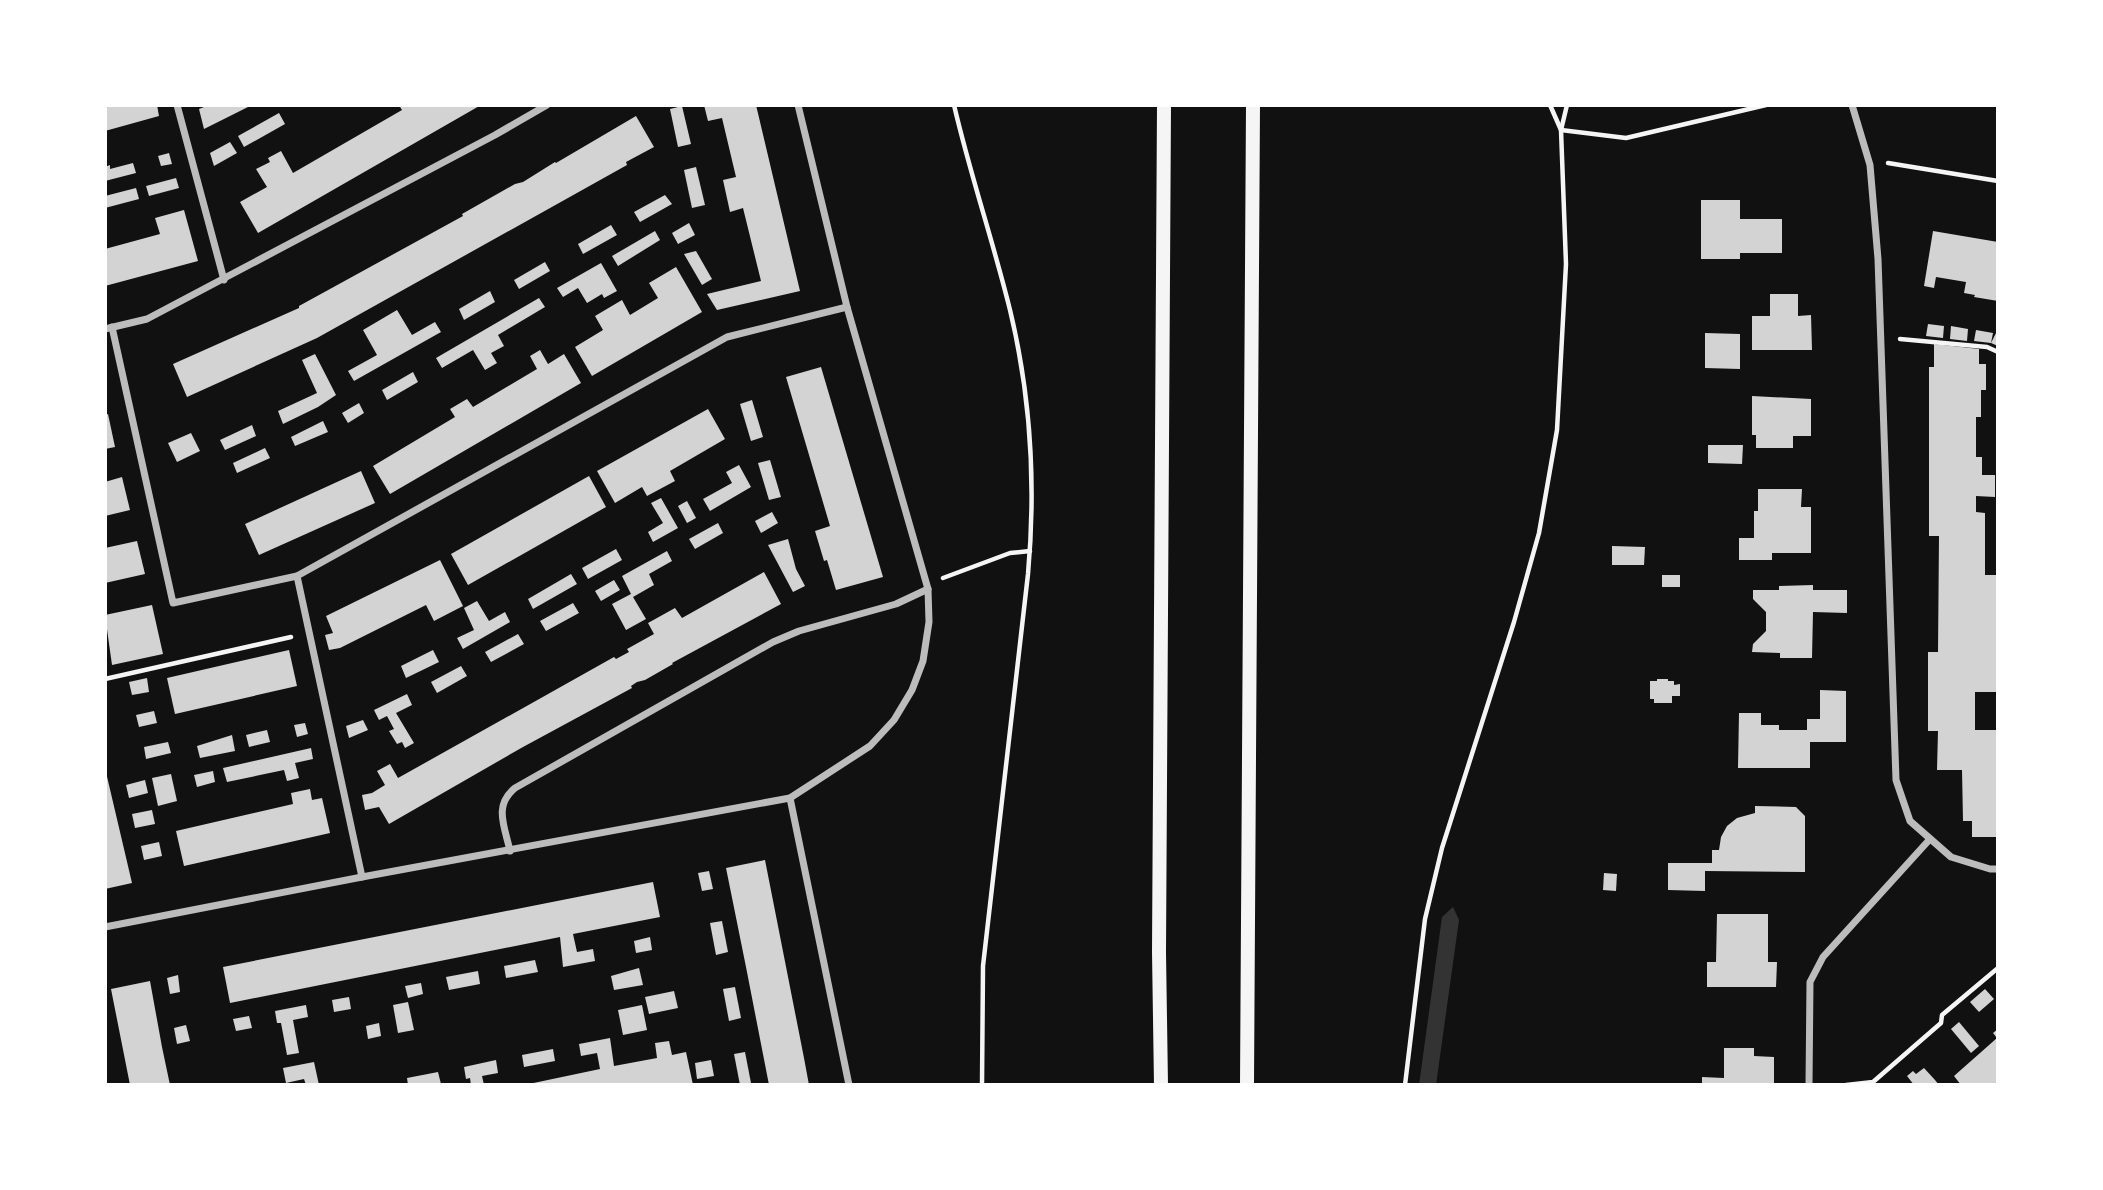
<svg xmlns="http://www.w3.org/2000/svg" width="2103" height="1190" font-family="'Crimson Pro',serif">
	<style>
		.water { fill: #333 }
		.building { fill: #d3d3d3 }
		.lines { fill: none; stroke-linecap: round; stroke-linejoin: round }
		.path { stroke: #f5f5f5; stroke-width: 4.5 }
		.minor { stroke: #bcbcbc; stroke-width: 7 }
		.secondary { stroke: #f5f5f5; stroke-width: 14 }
	</style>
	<rect width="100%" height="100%" fill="#111"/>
	<!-- water -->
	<path class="water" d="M1453 907 1459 920 1436 1085H1419L1442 917Z"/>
	<!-- building -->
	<g class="building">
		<path d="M105 105H157L159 116 105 131Z"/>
		<path d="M209 105H252L204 129 199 109Z"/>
		<path d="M399 105H481L258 233 240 202 267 187 256 169 270 162 268 158 281 151 293 173 402 110Z"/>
		<path d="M704 105H756L800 291 717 310 707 294 761 281 743 208 730 212 723 180 736 177 722 118 708 121Z"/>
		<path d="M682 106 691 144 678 147 670 109Z"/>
		<path d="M279 113 285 124 244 147 238 136Z"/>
		<path d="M636 116 654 147 626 162 627 165 317 338 187 397 173 364 299 308V306L463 216 462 214 515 184 523 182 555 162 556 163Z"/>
		<path d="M230 142 237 153 214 166 210 153Z"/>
		<path d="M169 153 172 164 161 166 158 156Z"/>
		<path d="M133 163 136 173 105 181V167L110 165V169Z"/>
		<path d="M696 167 705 205 692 208 684 170Z"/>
		<path d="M176 178 179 188 149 196 146 186Z"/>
		<path d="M136 188 139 199 105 208V196Z"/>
		<path d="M665 195 672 204 640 222 634 212Z"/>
		<path d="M1701 200H1740V219H1782V253H1740V259H1701Z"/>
		<path d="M184 210 198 261 105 286V249L160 234 155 218Z"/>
		<path d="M689 223 695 235 678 244 672 233Z"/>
		<path d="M611 225 617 235 583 254 578 244Z"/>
		<path d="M655 231 660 240 618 266 612 256Z"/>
		<path d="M1933 231 1998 242V301L1974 297 1975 295 1964 293 1966 282 1936 277 1934 288 1924 286Z"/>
		<path d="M696 251 712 279 702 285 684 254Z"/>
		<path d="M545 262 550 271 519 289 514 280Z"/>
		<path d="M601 263 617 291 604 298 602 294 587 303 578 288 563 297 557 288Z"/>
		<path d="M676 267 702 312 592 376 575 347 603 330 595 316 622 300 630 315 658 298 649 283Z"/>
		<path d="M490 291 495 302 464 320 459 309Z"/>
		<path d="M1770 294H1798V316L1811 315 1812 350H1752V316H1770Z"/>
		<path d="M539 298 545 307 498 335 504 346 491 353 497 363 485 370 473 350 442 368 436 358Z"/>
		<path d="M397 310 412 335 435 322 441 332 354 381 348 371 377 355 363 330Z"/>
		<path d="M1928 324 1944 326 1943 338 1926 336Z"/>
		<path d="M1951 326 1968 329 1967 341 1950 339Z"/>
		<path d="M1998 329V346L1991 343 1974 341 1976 330 1993 333 1991 343Z"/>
		<path d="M1705 333 1740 334V369L1705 368Z"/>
		<path d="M1934 344 1979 349V364H1986V390H1981V417H1976V457H1982V475H1995V497L1976 496V512L1985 513V575H1998V692H1975V730H1998V837H1972V821H1963L1962 770H1937L1938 731H1928V652H1938L1939 536H1929V367H1934Z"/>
		<path d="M540 350 548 364 564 354 581 383 390 494 373 466 455 417 450 409 467 399 473 407 537 369 530 356Z"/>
		<path d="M315 354 336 395 318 407 283 424 278 411 317 393 302 360Z"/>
		<path d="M821 367 883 577 836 590 827 560 824 561 815 531 830 526 786 377Z"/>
		<path d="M413 372 418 382 387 400 382 390Z"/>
		<path d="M1752 396 1811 399V436H1793V448H1756V435H1752Z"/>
		<path d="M752 400 763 437 751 441 740 404Z"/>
		<path d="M359 403 364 413 348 423 342 413Z"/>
		<path d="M708 409 725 439 670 471 675 481 647 496 642 487 615 503 597 471Z"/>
		<path d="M108 414 115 447 105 449V415Z"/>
		<path d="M323 421 328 432 295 446 291 437Z"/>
		<path d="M252 425 256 436 225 450 220 440Z"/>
		<path d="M191 433 200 451 177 462 168 443Z"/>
		<path d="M1708 445H1743L1742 464 1708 463Z"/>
		<path d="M265 448 270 458 237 473 233 463Z"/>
		<path d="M770 460 781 497 769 500 758 463Z"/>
		<path d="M739 465 751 487 710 511 703 499 732 483 726 472Z"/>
		<path d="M361 471 375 503 259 555 245 524Z"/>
		<path d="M589 476 606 507 468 585 451 554Z"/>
		<path d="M122 477 130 510 105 516V482Z"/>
		<path d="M1758 489H1802L1801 507H1811V553H1772V560H1739V538H1754V511H1758Z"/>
		<path d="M661 498 678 528 653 542 648 532 663 523 651 503Z"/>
		<path d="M687 501 696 518 687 523 678 506Z"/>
		<path d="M772 512 778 523 761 533 755 521Z"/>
		<path d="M718 523 723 533 695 549 689 539Z"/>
		<path d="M788 539 796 569 805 586 793 592 768 545Z"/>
		<path d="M137 541 145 574 105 583V548Z"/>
		<path d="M1612 546 1645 547 1644 565H1612Z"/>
		<path d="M616 549 622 560 588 579 582 568Z"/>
		<path d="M667 551 672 561 649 574 654 585 633 597 646 619 626 630 612 604 631 594 622 576Z"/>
		<path d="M440 560 463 606 434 621 426 605 340 648 329 650 325 635 333 633 326 616Z"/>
		<path d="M764 572 781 604 672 663 673 664 645 680 637 682 631 686 632 688 523 747 389 824 379 807 365 810 362 795 372 793 385 785 377 771 390 764 398 778 614 657 616 659 629 652 627 649 654 634 648 623 675 608 682 618Z"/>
		<path d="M571 574 577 584 533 609 528 599Z"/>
		<rect x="1662" y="575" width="18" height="12"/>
		<path d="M614 580 620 590 601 601 595 591Z"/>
		<path d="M1813 585V590H1847V613L1813 612 1812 658H1780V653L1752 652 1753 644 1766 631V612L1753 599V590H1779V586Z"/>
		<path d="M477 601 489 621 505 612 510 622 463 649 457 638 474 630 464 608Z"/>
		<path d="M573 603 579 613 546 631 540 621Z"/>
		<path d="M152 605 163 654 112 665 105 615Z"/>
		<path d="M518 634 524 644 491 662 485 652Z"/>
		<path d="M289 650 297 686 175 714 167 678Z"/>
		<path d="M433 650 439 662 406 678 401 666Z"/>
		<path d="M461 666 467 676 437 693 431 682Z"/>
		<path d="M147 678 149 692 132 695 129 682Z"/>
		<path d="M1657 679H1668V681H1674V685L1680 684V696H1672V703H1654V699H1650V681H1657Z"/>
		<path d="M1820 690 1846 691V742H1810V768H1738L1739 713H1761V725H1779V730H1807V719H1820Z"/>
		<path d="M407 694 412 705 396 713 414 743 405 748 402 742 397 744 389 731 394 729 387 716 379 720 374 710Z"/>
		<path d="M154 711 157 723 139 727 136 715Z"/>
		<path d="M363 720 368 730 349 738 346 726Z"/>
		<path d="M305 723 308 734 297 737 294 725Z"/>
		<path d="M267 730 270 742 249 747 246 735Z"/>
		<path d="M232 735 235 751 200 758 197 746Z"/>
		<path d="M168 742 171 753 146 759 144 747Z"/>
		<path d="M311 748 313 759 295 763 299 778 287 781 284 770 227 782 223 768Z"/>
		<path d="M105 768 132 883 105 889Z"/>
		<path d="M213 771 215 782 197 787 194 775Z"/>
		<path d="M171 774 177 801 158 806 152 778Z"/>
		<path d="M145 780 148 793 129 798 126 785Z"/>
		<path d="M310 789 312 800 322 798 330 833 184 866 176 831 293 804 291 793Z"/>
		<path d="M1755 806 1796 807 1805 816V872L1705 871V891L1668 890V863H1712V850H1719L1721 837 1727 826 1737 818 1755 813Z"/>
		<path d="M152 810 155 824 135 828 132 814Z"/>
		<path d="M159 842 162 856 144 860 141 846Z"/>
		<path d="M765 860 804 1058 809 1085H769L746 967 726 868Z"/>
		<path d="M709 871 713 889 702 891 698 873Z"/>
		<path d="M1604 873 1617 874 1616 891 1603 890Z"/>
		<path d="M653 882 660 917 573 934 577 952 593 949 595 961 563 967 560 937 230 1003 223 967Z"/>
		<path d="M1717 914H1768V962H1777L1776 987H1707V962H1716Z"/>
		<path d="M722 921 728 952 716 955 710 923Z"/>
		<path d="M650 937 652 950 636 953 634 941Z"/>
		<path d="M535 960 538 972 506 978 504 966Z"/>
		<path d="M639 968 643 985 614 990 611 976Z"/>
		<path d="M478 971 480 984 449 990 446 977Z"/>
		<path d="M178 975 180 992 170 994 167 978Z"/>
		<path d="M150 981 162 1047 170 1085H130L111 989Z"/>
		<path d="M421 983 423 994 408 998 405 986Z"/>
		<path d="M735 987 741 1018 729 1021 723 989Z"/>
		<path d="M1985 989 1994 999 1979 1012 1970 1002Z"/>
		<path d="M674 991 678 1008 649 1014 645 997Z"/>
		<path d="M349 997 351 1009 334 1012 332 1000Z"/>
		<path d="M408 1002 414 1030 398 1033 393 1005Z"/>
		<path d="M306 1005 308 1017 293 1020 299 1053 287 1055 281 1023H277L275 1011Z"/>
		<path d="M642 1005 647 1030 623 1035 618 1010Z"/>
		<path d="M249 1016 252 1028 236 1031 233 1019Z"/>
		<path d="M1959 1022 1979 1046 1971 1053 1951 1029Z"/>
		<path d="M379 1023 381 1036 368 1039 366 1026Z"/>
		<path d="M186 1025 190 1041 177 1044 174 1028Z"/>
		<path d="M1998 1029V1085H1961L1954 1076 1997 1038 1993 1033Z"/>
		<path d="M610 1038 614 1066 657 1058 655 1043 669 1041 672 1055 686 1052 693 1085H524L600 1069 597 1053 581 1056 579 1044Z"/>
		<path d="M1724 1048H1754V1056L1774 1057V1085H1702V1077L1724 1078Z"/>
		<path d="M553 1049 555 1061 524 1067 522 1055Z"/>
		<path d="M745 1052 751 1083 740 1085 734 1054Z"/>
		<path d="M496 1060 498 1073 482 1076 484 1085H471L470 1078 466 1079 464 1067Z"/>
		<path d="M711 1060 714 1076 697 1079 695 1063Z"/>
		<path d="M314 1062 319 1085H306L304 1079 286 1083 283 1068Z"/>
		<path d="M1924 1068 1935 1080 1939 1085H1914L1907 1076 1913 1071 1916 1074Z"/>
		<path d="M438 1072 441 1084 408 1085 407 1078Z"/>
	</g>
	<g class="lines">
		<!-- path -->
		<g class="path">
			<path d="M954 105C970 174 993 241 1010 310 1031 397 1036 485 1028 574L983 966 982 1085"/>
			<path d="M1550 105 1561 130 1626 138 1766 105"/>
			<path d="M1888 163 1998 181"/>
			<path d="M1900 339 1987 347 1998 352"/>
			<path d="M943 578 1010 553 1030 551"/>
			<path d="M105 679 291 637"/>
			<path d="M1405 1085 1425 919 1442 848 1514 622 1539 533 1557 430 1566 264 1561 130 1567 105"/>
			<path d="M1846 1085 1873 1082 1941 1023 1942 1015 1998 968"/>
		</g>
		<!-- minor -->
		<g class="minor">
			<path d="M177 105 224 280"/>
			<path d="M1852 105 1870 165 1878 259 1896 780 1910 821 1951 857 1990 869H1998"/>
			<path d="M112 327 173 603 297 576 727 337 847 307"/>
			<path d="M105 329 147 319 495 135 547 105"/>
			<path d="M297 576 362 877"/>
			<path d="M790 798 849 1085"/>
			<path d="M510 851C505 827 493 806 515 788L773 642 799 631 896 604 928 589"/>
			<path d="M105 927 362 877 790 798 870 746 894 720 912 690 923 661 929 622 928 589 847 307 798 105"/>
			<path d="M1809 1085 1810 982 1823 957 1930 839"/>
		</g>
		<!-- secondary -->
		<g class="secondary">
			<path d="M1161 1085 1159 952 1164 105"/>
			<path d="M1247 1085 1253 105"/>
		</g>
	</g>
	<!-- border -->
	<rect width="2103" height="1190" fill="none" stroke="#ffffff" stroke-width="214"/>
</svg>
